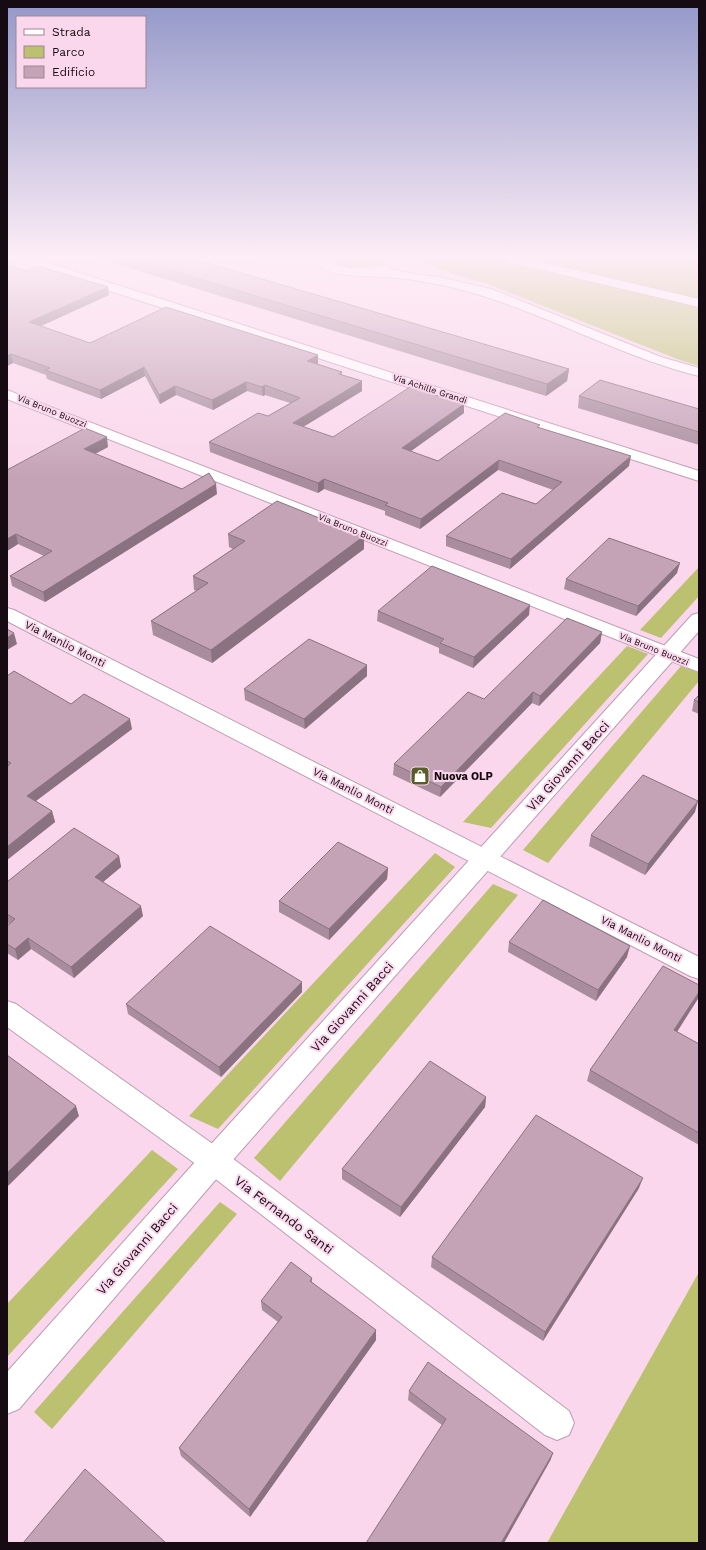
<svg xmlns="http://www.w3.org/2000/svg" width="706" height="1550" font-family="'Work Sans',sans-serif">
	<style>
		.green { fill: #bbc16f }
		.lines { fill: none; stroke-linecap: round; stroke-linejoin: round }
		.minor-casing { stroke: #bd9cb0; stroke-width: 2 }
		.major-casing { stroke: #bd9cb0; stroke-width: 2 }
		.minor { fill: #fff; fill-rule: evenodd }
		.major { fill: #fff; fill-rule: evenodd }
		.wall { fill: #a98c9d }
		.shaded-wall { fill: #8a7280 }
		.building { fill: #c5a3b7; stroke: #8a7280 }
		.labels { text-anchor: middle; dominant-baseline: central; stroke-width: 4; stroke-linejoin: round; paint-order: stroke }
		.far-street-label { font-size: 9px; fill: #160b12; stroke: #fad7ec }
		.street-label { font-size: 11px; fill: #160b12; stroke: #fad7ec }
		.poi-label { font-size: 11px; font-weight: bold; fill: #160b12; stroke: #fad7ec; text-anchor: start }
		.near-street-label { font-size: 13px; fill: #160b12; stroke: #fad7ec }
	</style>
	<rect width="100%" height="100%" fill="#fad7ec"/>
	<!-- green -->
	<g class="green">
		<path d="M332 259H389C379 272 342 271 332 259Z"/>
		<path d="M419 259H699V366L677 359 488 284 437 269Z"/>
		<path d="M699 567V596L661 638 640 630Z"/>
		<path d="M627 646 648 654 491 828 463 822Z"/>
		<path d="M681 666 699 673V681L548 863 523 850Z"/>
		<path d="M435 853 455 867 218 1129 189 1116Z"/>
		<path d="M493 884 518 895 280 1181 254 1158Z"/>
		<path d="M152 1150 178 1169 7 1357V1304Z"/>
		<path d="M220 1202 237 1214 52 1429 34 1412Z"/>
		<path d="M699 1272V1543H547Z"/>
	</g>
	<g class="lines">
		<defs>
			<g id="minor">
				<path d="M18 259H36L699 471V481L20 262Z"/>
				<path d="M507 259H528L699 299V307L509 262Z"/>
				<path d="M7 390 699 659V672L7 399Z"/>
				<path d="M7 608 14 610 699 957V979L690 976 7 621Z"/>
				<path d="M7 1001 16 1004 224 1152 569 1411 574 1423 569 1435 557 1440 545 1435 204 1170 7 1027Z"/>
			</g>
			<g id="major">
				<path d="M312 259H326L337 265 350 268H368L385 265 389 266 391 270 443 278 491 289 661 357 699 368V376C607 353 525 300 431 283 416 280 401 278 386 277 366 275 325 279 312 259Z"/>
				<path d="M699 613V631L224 1170 19 1409 7 1414V1372L204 1152 692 615Z"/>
			</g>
		</defs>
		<!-- minor casing -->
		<use href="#minor" class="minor-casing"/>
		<!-- major casing -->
		<use href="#major" class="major-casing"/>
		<!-- minor -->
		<use href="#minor" class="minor"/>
		<!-- major -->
		<use href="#major" class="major"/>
	</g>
	<!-- wall -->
	<g class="wall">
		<path d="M100 259H194L569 369 567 381 546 396Z"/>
		<path d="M7 265 109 295 41 326 90 343 318 364 342 372V375L362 381V391L303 427 333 437 464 413 410 452 438 461 540 428 629 466 510 569 446 546V536L536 504 553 490 498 470 420 529 385 515V511L324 489 318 493 210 452 209 442 268 416 290 403 265 395 263 396 247 391 213 410 176 395 160 404 145 376 101 399 47 379 46 375 13 363 7 366Z"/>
		<path d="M579 396 699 409V445L578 408Z"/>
		<path d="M108 447 95 454 182 489 217 494 45 602 12 586 10 576 44 556 18 544 7 551V470Z"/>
		<path d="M228 534 364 536V549L212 663 153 635 151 621 197 591 194 590 193 576 233 549 229 547Z"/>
		<path d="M677 573 636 616 564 589 566 579Z"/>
		<path d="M378 611 529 615 473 668 439 653V648L377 621Z"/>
		<path d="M602 632 600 643 539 706 532 703 440 797 393 775 394 764 484 699Z"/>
		<path d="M7 676 71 704 132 729 36 801 52 811 55 822 7 860Z"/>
		<path d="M367 676 305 729 245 700 244 689Z"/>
		<path d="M699 695V714L692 711 694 700Z"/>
		<path d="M695 812 645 875 589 846 591 835Z"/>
		<path d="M119 856 121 867 103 882 143 916 74 978 31 949 18 960 7 953V926L9 924 7 922V882Z"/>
		<path d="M388 868 387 879 329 940 279 912V901Z"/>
		<path d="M509 942 627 957 596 1001 508 952Z"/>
		<path d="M302 982V992L221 1077 128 1014 126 1004Z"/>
		<path d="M699 997 677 1032 699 1044V1145L587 1081 590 1070Z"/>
		<path d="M486 1097 485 1107 400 1217 342 1179V1169Z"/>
		<path d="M639 1188 543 1341 431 1267 432 1257Z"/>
		<path d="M312 1278V1283L376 1340 250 1517 181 1456 179 1448 278 1322 262 1310 261 1301Z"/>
		<path d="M409 1391 553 1453 550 1461 442 1425 408 1400Z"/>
	</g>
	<!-- shaded-wall -->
	<g class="shaded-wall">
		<path d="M108 287 109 295 30 331 29 322Z"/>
		<path d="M11 354 13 363 7 366V356Z"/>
		<path d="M318 355V364L308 370 307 361Z"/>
		<path d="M144 367 145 376 101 399 100 390Z"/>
		<path d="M569 369 567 381 546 396 547 384Z"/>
		<path d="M362 381V391L293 433V423Z"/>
		<path d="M246 382 247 391 213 410 212 400Z"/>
		<path d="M265 385V395L263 396 262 387Z"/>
		<path d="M175 386 176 395 160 404 159 395Z"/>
		<path d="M464 404V413L401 458 402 448Z"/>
		<path d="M107 437 108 447 85 459 84 449Z"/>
		<path d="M631 456 629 466 510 569 511 559Z"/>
		<path d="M499 460 498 470 420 529 421 519Z"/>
		<path d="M324 479V489L318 493V483Z"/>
		<path d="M216 484 217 494 45 602 43 592Z"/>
		<path d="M16 534 18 544 7 551V539Z"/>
		<path d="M364 536V549L212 663 211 650Z"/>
		<path d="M680 563 677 573 636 616 638 606Z"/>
		<path d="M530 605 529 615 473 668 474 657Z"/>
		<path d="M602 632 600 643 539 706 540 696Z"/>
		<path d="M14 633 17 644 7 650V638Z"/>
		<path d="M367 665V676L305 729 304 719Z"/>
		<path d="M533 692 532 703 440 797 441 787Z"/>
		<path d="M130 719 132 729 29 806 27 796Z"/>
		<path d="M698 801 695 812 645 875 648 864Z"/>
		<path d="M52 811 55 822 7 860V847Z"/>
		<path d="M119 856 121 867 97 887 95 877Z"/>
		<path d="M388 868 387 879 329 940V929Z"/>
		<path d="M141 906 143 916 74 978 71 967Z"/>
		<path d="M28 938 31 949 18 960 15 949Z"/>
		<path d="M630 946 627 957 596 1001 598 990Z"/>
		<path d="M302 982V992L221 1077 219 1067Z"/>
		<path d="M699 992V997L671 1041 674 1030Z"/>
		<path d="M486 1097 485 1107 400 1217 401 1207Z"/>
		<path d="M76 1106 79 1116 7 1187V1173Z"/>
		<path d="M643 1178 639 1188 543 1341 545 1332Z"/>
		<path d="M376 1330V1340L250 1517 249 1509Z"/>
		<path d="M553 1453 550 1461 504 1543H501Z"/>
	</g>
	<!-- building -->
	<g class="building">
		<path d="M133 259H194L569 369 547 384Z"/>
		<path d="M7 265 26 271 38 266 108 287 29 322 90 343 166 307 318 355 307 361 342 372 339 374 362 381 293 423 333 437 410 387 464 404 402 448 438 461 505 413 540 425 537 427 631 456 511 559 446 536 502 493 536 504 562 482 499 460 421 519 385 505 388 503 324 479 318 483 209 442 258 413 268 416 300 398 265 385 262 387 246 382 212 400 175 386 159 395 144 367 100 390 45 370 50 368 11 354 7 356Z"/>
		<path d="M600 380 699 409V432L579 396Z"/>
		<path d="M85 428 107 437 84 449 182 489 209 473 216 484 43 592 10 576 52 551 16 534 7 539V470Z"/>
		<path d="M277 501 364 536 211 650 151 621 208 583 193 576 245 541 228 534Z"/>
		<path d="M609 538 680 563 638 606 566 579Z"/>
		<path d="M432 566 530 605 474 657 440 643 444 639 378 611Z"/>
		<path d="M567 618 602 632 540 696 533 692 441 787 394 764 468 692 484 699Z"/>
		<path d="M7 629 14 633 7 638Z"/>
		<path d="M309 639 367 665 304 719 244 689Z"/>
		<path d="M14 671 71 704 84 694 130 719 27 796 52 811 7 847V767L11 763 7 761V676Z"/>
		<path d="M699 695V702L694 700Z"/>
		<path d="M643 775 698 801 648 864 591 835Z"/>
		<path d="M74 828 119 856 95 877 141 906 71 967 28 938 15 949 7 944V926L15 919 7 914V882Z"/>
		<path d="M338 842 388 868 329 929 279 901Z"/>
		<path d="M543 900 630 946 598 990 509 942Z"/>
		<path d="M210 926 302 982 219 1067 126 1004Z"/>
		<path d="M663 966 699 985V992L674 1030 699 1044V1133L590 1070Z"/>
		<path d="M7 1055 76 1106 7 1173Z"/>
		<path d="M430 1061 486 1097 401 1207 342 1169Z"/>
		<path d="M536 1115 643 1178 545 1332 432 1257Z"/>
		<path d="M291 1262 312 1278 310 1281 376 1330 249 1509 179 1448 282 1317 261 1301Z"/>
		<path d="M428 1362 553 1453 501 1543H366L446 1419 409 1391Z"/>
		<path d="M85 1469 166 1543H23Z"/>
	</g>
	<!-- sky -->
	<linearGradient id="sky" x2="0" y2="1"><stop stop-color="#9398c9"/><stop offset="0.54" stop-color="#fdedf6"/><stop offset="1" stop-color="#fdedf6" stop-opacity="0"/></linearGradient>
	<rect width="706" height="476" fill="url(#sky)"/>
	<!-- icons -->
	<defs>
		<symbol id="shop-square" viewBox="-11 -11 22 22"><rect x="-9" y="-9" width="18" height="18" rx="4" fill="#595d2a" stroke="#fad7ec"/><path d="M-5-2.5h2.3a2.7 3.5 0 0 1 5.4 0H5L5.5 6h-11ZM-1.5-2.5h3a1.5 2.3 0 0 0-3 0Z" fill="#fff"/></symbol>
	</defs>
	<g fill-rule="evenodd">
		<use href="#shop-square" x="409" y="765" width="22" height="22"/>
	</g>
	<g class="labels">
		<!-- far-street labels -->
		<g class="far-street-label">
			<text transform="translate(430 389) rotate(18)">Via Achille Grandi</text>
			<text transform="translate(52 411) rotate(22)">Via Bruno Buozzi</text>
			<text transform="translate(353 530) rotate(22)">Via Bruno Buozzi</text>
			<text transform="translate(654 649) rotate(22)">Via Bruno Buozzi</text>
		</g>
		<!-- street labels -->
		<g class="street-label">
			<text transform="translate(65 644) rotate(27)">Via Manlio Monti</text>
			<text transform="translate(353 791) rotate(27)">Via Manlio Monti</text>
			<text transform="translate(641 939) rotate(27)">Via Manlio Monti</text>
		</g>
		<!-- poi labels -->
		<g class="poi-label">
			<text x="434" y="776">Nuova OLP</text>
		</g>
		<!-- near-street labels -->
		<g class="near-street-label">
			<text transform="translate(568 766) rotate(-48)">Via Giovanni Bacci</text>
			<text transform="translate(352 1007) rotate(-48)">Via Giovanni Bacci</text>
			<text transform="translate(284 1215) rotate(37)">Via Fernando Santi</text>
			<text transform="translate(137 1249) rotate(-49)">Via Giovanni Bacci</text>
		</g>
	</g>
	<!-- border -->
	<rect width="706" height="1550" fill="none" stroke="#160b12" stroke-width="16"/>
	<!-- legend -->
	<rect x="16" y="16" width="130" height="72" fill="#fad7ec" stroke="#9f8595"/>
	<rect x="24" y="29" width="20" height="6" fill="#ffffff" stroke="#9f8595"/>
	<text x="52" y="36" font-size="12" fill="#160b12">Strada</text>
	<rect x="24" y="46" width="20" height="12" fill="#bbc16f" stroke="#9f8595"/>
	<text x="52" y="56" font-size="12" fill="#160b12">Parco</text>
	<rect x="24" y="66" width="20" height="12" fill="#c5a3b7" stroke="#9f8595"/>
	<text x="52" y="76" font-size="12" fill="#160b12">Edificio</text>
</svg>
